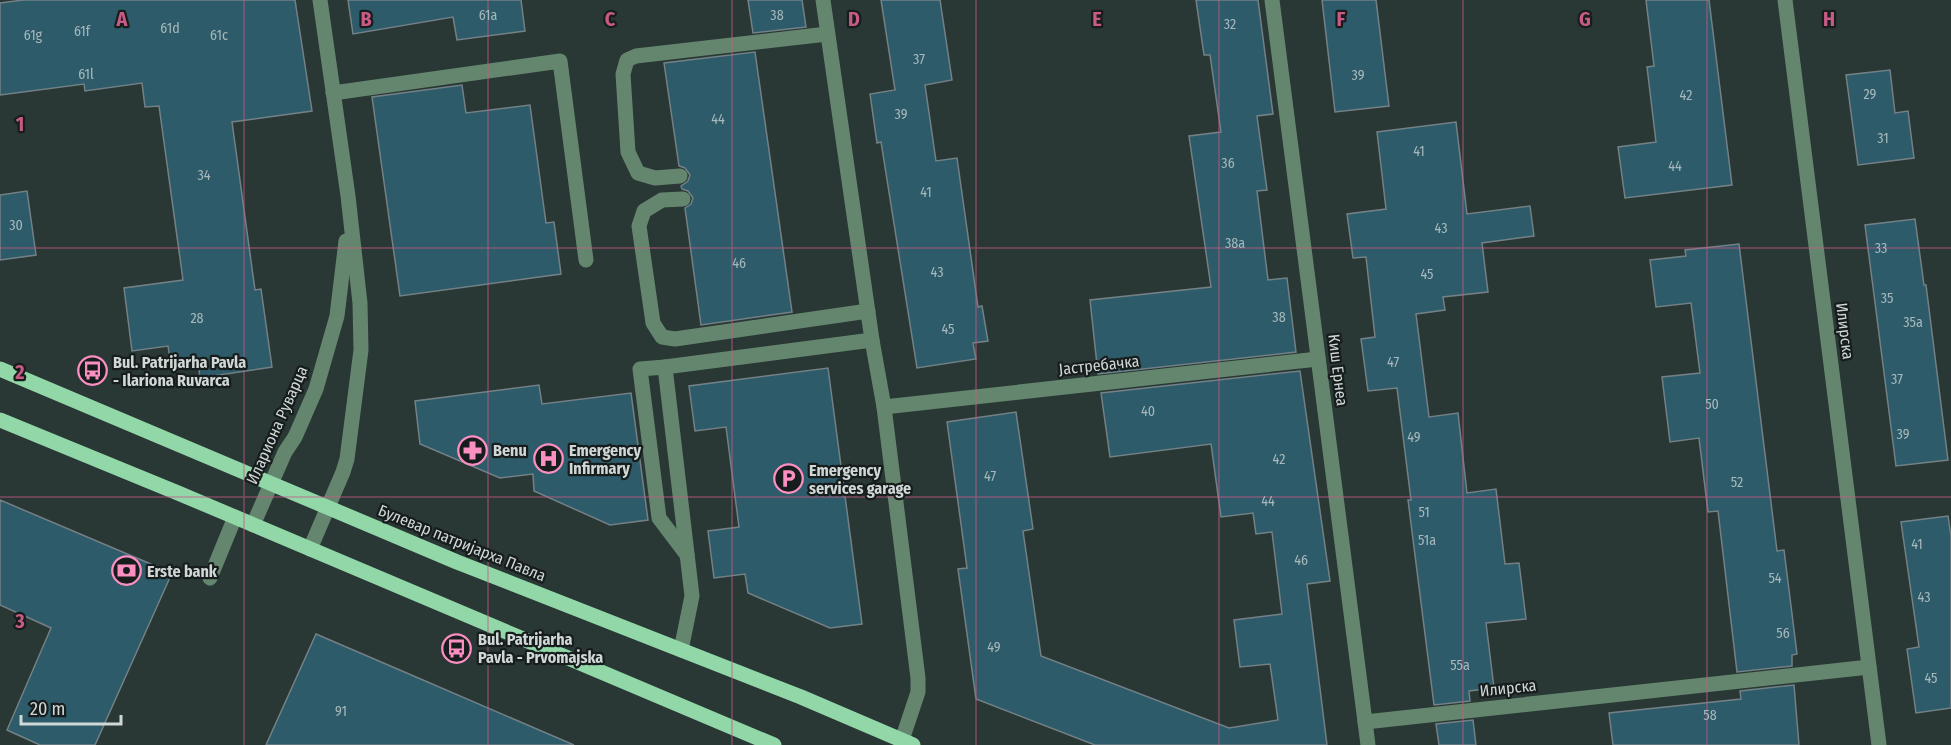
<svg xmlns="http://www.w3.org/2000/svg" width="1951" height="745" font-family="'Fira Sans Condensed',sans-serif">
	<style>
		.building { fill: #2d5b69; stroke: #738186; stroke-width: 1.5 }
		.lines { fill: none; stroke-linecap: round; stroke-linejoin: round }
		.minor { stroke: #64866e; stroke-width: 15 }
		.major { stroke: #91d7a8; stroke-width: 15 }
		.grid { fill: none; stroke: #c75b86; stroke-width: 1.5; stroke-opacity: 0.55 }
		.labels { text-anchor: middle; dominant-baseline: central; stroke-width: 4.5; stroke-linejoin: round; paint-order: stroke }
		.number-label { font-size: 14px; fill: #a7b9bc }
		.street-label { font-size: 16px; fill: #d0d8d7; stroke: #171d1c }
		.poi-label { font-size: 16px; font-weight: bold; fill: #d0d8d7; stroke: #171d1c; text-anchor: start }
		.grid-label { font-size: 20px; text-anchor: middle; font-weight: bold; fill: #c75b86; stroke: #171d1c; stroke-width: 4.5; stroke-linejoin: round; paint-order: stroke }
	</style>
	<rect width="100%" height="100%" fill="#293735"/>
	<!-- building -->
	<g class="building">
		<path d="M23 0H295L312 111 232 122 255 290 261 289 272 367 200 378 198 362 171 366 168 346 132 351 124 288 183 280 159 106 145 107 142 83 85 91 84 84 0 95V3Z"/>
		<path d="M348 0H521L525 31 457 40 453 17 353 34Z"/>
		<path d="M748 0H802L806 27 753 33Z"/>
		<path d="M881 0H940L952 80 925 85 936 161 957 158 978 307 982 306 988 341 973 343 976 359 917 368 881 142 877 143 870 94 895 90Z"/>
		<path d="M1196 0H1258L1273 114 1257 116 1267 190 1257 191 1268 280 1287 278 1296 352 1098 374 1090 300 1211 287 1189 136 1221 132 1210 55H1204Z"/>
		<path d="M1322 0H1376L1389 106 1335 112Z"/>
		<path d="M1646 0H1709L1732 185 1625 198 1618 147 1656 142 1647 67 1654 66Z"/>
		<path d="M755 52 792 312 701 325 685 208 691 204 693 198 688 191 682 189 681 186 688 181 690 175 685 168 679 166 664 63Z"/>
		<path d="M1890 70 1895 113 1908 111 1914 158 1858 165 1846 75Z"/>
		<path d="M462 85 466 113 530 105 546 223 554 222 561 274 400 296 372 97Z"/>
		<path d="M1456 122 1467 214 1530 206 1534 236 1482 243 1488 292 1443 297 1445 310 1416 314 1429 417 1458 413 1467 493 1496 489 1505 564 1519 563 1526 619 1486 623 1494 688 1469 691 1470 701 1434 705 1408 500H1411L1397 388 1368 391 1361 339 1375 337 1366 257 1353 258 1347 214 1386 209 1377 132Z"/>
		<path d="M27 191 36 255 0 260V195Z"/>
		<path d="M1915 219 1924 285H1926L1948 460 1896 466 1865 225Z"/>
		<path d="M1739 244 1777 551 1784 550 1797 654 1792 655V666L1737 672 1718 511 1708 512 1699 438 1670 442 1662 377 1700 373 1691 303 1656 307 1650 260 1686 256 1685 250Z"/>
		<path d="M828 368 862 624 830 628 748 593 745 574 714 578 708 531 739 527 726 427 695 431 689 386Z"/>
		<path d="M1300 371 1330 581 1307 584 1327 745H1095L976 699 958 569 967 568 947 422 1016 412 1033 529 1023 531 1041 656 1229 728 1278 720 1270 664 1240 667 1234 620 1282 614 1272 532 1256 534 1253 513 1221 517 1211 444 1110 457 1101 393Z"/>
		<path d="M539 385 542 404 631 393 648 520 610 525 534 491 533 474 500 478 420 444 415 401Z"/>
		<path d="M0 500 172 573 95 745H40L7 730 51 628 0 605Z"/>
		<path d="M1948 516 1951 536V708L1916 713 1907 649 1919 647 1901 522Z"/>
		<path d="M316 634 416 677 574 745H266Z"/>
		<path d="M1794 685 1799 745H1613L1609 713 1741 699 1740 691Z"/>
		<path d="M1473 720 1476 745H1439L1436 724Z"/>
	</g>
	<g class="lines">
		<!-- minor -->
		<g class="minor">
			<path d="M823 0 872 340 884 407 918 678V692L902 740"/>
			<path d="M1272 0 1368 745"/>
			<path d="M1785 0 1879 745"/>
			<path d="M333 93 560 61 586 260"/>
			<path d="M680 176 655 178 638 173 628 152 623 74 627 60 636 56 827 34"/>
			<path d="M683 199 662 200 644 211 639 226 653 323 662 337 675 339 868 311"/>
			<path d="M665 367 640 369 659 518 687 555"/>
			<path d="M884 407 1318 359"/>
			<path d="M253 525 285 452 295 437 316 389 337 316 346 241"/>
			<path d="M310 549 343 472 347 459 361 350 360 303 348 196 320 0"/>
			<path d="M210 578 235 517"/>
			<path d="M681 650 692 596 665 367 872 340"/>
			<path d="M1365 722 1869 667"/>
		</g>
		<!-- major -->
		<g class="major">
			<path d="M0 369 457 562 801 697 913 745"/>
			<path d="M0 420 178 493 774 745"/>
		</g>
	</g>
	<!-- grid -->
	<path class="grid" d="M244 0V745M488 0V745M732 0V745M976 0V745M1219 0V745M1463 0V745M1707 0V745M0 248H1951M0 497H1951"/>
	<!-- icons -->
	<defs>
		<symbol id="bus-ring" viewBox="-11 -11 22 22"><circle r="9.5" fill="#171d1c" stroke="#fc8fc1" stroke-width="1.5"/><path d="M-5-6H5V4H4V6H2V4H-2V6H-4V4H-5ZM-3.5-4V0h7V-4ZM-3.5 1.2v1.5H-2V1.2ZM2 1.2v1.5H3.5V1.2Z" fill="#fc8fc1"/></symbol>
		<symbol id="pharmacy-ring" viewBox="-11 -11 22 22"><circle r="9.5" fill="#171d1c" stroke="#fc8fc1" stroke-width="1.5"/><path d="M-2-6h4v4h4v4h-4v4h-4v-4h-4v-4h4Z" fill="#fc8fc1"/></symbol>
		<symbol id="hospital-ring" viewBox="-11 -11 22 22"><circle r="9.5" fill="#171d1c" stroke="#fc8fc1" stroke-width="1.5"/><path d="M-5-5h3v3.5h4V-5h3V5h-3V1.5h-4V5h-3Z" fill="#fc8fc1"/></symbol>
		<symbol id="parking-ring" viewBox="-11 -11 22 22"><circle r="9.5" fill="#171d1c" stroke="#fc8fc1" stroke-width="1.5"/><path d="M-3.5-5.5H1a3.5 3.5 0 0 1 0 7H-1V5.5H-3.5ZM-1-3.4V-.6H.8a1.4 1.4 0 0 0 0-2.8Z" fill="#fc8fc1"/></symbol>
		<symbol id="bank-ring" viewBox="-11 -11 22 22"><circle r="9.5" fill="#171d1c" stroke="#fc8fc1" stroke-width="1.5"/><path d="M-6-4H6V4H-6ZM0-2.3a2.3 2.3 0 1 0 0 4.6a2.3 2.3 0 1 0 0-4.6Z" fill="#fc8fc1"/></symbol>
	</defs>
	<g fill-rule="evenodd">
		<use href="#bus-ring" x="76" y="354" width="33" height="33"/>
		<use href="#pharmacy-ring" x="456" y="434" width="33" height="33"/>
		<use href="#hospital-ring" x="532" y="442" width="33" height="33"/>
		<use href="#parking-ring" x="772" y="462" width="33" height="33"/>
		<use href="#bank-ring" x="110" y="554" width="33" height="33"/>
		<use href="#bus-ring" x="440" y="632" width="33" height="33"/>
	</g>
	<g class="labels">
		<!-- number labels -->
		<g class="number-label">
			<text x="488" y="15">61a</text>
			<text x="777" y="15">38</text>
			<text x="1230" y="24">32</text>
			<text x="170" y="28">61d</text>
			<text x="82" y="31">61f</text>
			<text x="33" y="35">61g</text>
			<text x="219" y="35">61c</text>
			<text x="919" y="59">37</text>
			<text x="86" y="74">61l</text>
			<text x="1358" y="75">39</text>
			<text x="1870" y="94">29</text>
			<text x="1686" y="95">42</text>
			<text x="901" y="114">39</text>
			<text x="718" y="119">44</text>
			<text x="1883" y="138">31</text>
			<text x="1419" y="151">41</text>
			<text x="1228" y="163">36</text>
			<text x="1675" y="166">44</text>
			<text x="204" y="175">34</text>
			<text x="926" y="192">41</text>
			<text x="16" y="225">30</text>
			<text x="1441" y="228">43</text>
			<text x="1235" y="243">38a</text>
			<text x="1881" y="248">33</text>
			<text x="739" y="263">46</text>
			<text x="937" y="272">43</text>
			<text x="1427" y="274">45</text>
			<text x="1887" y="298">35</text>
			<text x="1279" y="317">38</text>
			<text x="197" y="318">28</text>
			<text x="1913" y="322">35a</text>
			<text x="948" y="329">45</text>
			<text x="1393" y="362">47</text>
			<text x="1897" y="379">37</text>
			<text x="1712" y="404">50</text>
			<text x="1148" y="411">40</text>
			<text x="1903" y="434">39</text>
			<text x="1414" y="437">49</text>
			<text x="1279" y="459">42</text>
			<text x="990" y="476">47</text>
			<text x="1737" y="482">52</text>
			<text x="1268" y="501">44</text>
			<text x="1424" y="512">51</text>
			<text x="1427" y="540">51a</text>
			<text x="1917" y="544">41</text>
			<text x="1301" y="560">46</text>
			<text x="1775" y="578">54</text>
			<text x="1924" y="597">43</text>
			<text x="1783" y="633">56</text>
			<text x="994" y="647">49</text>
			<text x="1460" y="665">55a</text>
			<text x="1931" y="678">45</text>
			<text x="341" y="711">91</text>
			<text x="1710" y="715">58</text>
		</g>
		<!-- street labels -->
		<g class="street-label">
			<text transform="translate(1845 331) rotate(83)">Илирска</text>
			<text transform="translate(1099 365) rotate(-6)">Јастребачка</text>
			<text transform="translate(1338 370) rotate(83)">Киш Ернеа</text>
			<text transform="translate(277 425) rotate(-66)">Илариона Руварца</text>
			<text transform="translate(462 543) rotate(22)">Булевар патријарха Павла</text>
			<text transform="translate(1508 688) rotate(-6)">Илирска</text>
		</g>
		<!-- poi labels -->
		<g class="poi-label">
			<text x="113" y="362">Bul. Patrijarha Pavla<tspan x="113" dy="18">- Ilariona Ruvarca</tspan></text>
			<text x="493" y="450">Benu</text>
			<text x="569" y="450">Emergency<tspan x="569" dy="18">Infirmary</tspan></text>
			<text x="809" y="470">Emergency<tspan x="809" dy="18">services garage</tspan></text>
			<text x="147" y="571">Erste bank</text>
			<text x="478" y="639">Bul. Patrijarha<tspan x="478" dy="18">Pavla - Prvomajska</tspan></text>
		</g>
	</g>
	<g class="grid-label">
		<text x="122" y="26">A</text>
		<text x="366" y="26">B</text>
		<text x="610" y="26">C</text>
		<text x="854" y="26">D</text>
		<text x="1097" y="26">E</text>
		<text x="1341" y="26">F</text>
		<text x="1585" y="26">G</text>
		<text x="1829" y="26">H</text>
		<text x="20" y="131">1</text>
		<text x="20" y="379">2</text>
		<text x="20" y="628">3</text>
	</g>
	<!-- scale -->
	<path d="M21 715v9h100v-9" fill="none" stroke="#d0d8d7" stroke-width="3"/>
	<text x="30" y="715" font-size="18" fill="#d0d8d7" stroke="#171d1c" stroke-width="4.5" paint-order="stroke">20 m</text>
</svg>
